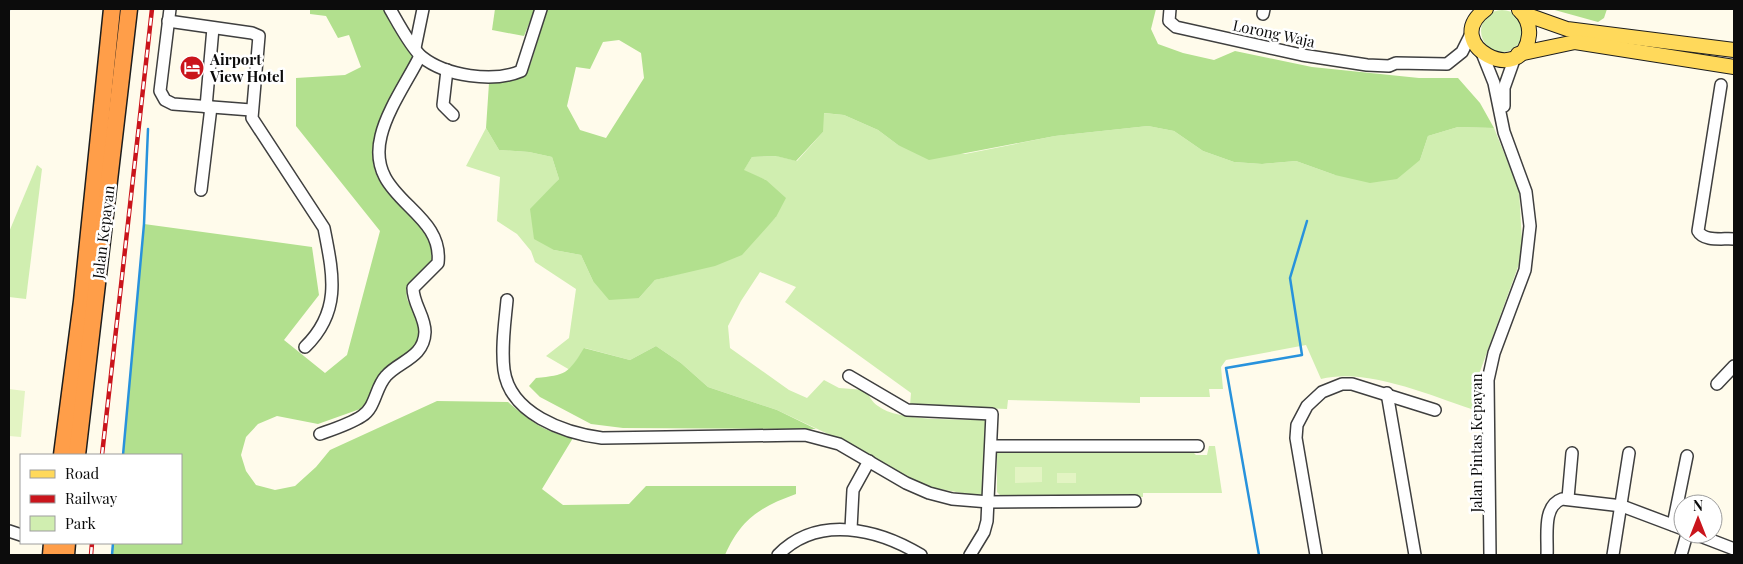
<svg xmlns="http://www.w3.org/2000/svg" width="1743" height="564" font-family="'Playfair Display',serif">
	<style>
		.green { fill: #d0eeb0 }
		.forest { fill: #b2e08e; fill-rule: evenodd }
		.pitch { fill: #e3f4c3 }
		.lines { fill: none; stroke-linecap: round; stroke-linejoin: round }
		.stream { stroke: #2892dc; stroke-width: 2.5 }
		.minor-casing { stroke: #3f3f3f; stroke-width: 14 }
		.major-casing { stroke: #1d1d1d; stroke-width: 16 }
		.highway-casing { stroke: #1d1d1d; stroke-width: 19 }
		.minor { stroke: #fff; stroke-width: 11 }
		.major { stroke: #ffd95b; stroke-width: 14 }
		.highway { stroke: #ff9e49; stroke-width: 16 }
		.rail-casing { stroke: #ca151c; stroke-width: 4.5 }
		.rail { stroke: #fff; stroke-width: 2.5; stroke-dasharray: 8; stroke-linecap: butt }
		.labels { text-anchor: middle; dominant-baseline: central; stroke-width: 5; stroke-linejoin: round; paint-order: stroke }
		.street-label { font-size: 15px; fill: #0c0c0c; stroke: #fff }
		.poi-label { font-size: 15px; font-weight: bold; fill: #0c0c0c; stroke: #fff; text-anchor: start }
	</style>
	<rect width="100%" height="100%" fill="#fffbeb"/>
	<!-- green -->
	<g class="green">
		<circle cx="1502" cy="31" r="21"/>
		<path d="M823 113 844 115 878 130 898 145 965 154 1055 136 1148 126 1174 131 1203 151 1234 162 1262 164 1296 161 1335 175 1420 160 1428 136 1458 127 1494 128 1519 190 1522 241 1519 264 1478 377V411C1433 397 1368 367 1321 379L1306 345 1226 360 1221 367 1223 389H1209L1210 397H1140V403L1008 400 1007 409 910 405 911 393 785 302 796 287 760 272 741 301 728 326 730 348 789 390 807 398 824 380 839 388 866 390C869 396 872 402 878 406 898 422 960 419 987 420L985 496H979L934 488 910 479 860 449 777 410 708 387 681 363 656 346 630 360 585 348 570 370 546 356 569 338 576 289 535 262 531 251 517 234 497 221 500 177 466 166 486 128 499 150 529 152 552 157 559 179 546 194 554 250 581 255 593 281 639 298 655 280 682 273 761 232 776 217 766 180 743 171 752 157 777 156 797 161 823 132Z"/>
		<path d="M37 165 42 169 26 299 9 297V232Z"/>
		<path d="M1209 446H1215L1222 493H1143V497H1002L997 492V452L999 450 1193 452 1196 455H1207Z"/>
	</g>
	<!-- forest -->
	<g class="forest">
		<path d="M310 9H384L414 56C402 81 375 125 373 151 369 195 416 206 430 239 432 246 431 255 432 262L406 287 407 299 419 323 418 342 414 351 384 371 375 381 367 402 360 409 318 424 277 416 258 424 246 437 241 455 246 471 256 485 275 490 295 486 316 467 330 450 437 401 508 402C530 421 544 432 573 438L542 489 563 505 629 504 646 486H796V494C760 507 741 519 725 555H112L113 543H181V455H123L144 224 312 247 319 295 284 340 325 373 347 355 380 231 296 126V78L345 75 361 67 349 35 338 38 326 16 310 14Z"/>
		<path d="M495 9H535L524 36 492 30Z"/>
		<path d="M547 9H1156L1151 29 1158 44 1183 53 1214 60 1235 51 1312 67 1419 78H1458L1480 103 1494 128 1458 127 1428 136 1420 160 1397 179 1370 183 1335 175 1296 161 1262 164 1234 162 1203 151 1174 131 1148 126 1055 136 929 160 898 145 878 130 844 115 824 113 823 132 796 161 776 156 752 157 744 170 766 180 786 198 776 217 742 255 715 266 655 280 639 298 609 300 593 281 581 255 554 250 534 239 530 209 559 179 552 157 529 152 499 150 486 128 489 83 510 81 524 76 531 63ZM619 40 641 53 644 78 606 138 580 130 567 106 576 67 590 69 603 42Z"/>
		<path d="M1551 9H1607L1604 18 1598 22Z"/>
		<path d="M656 346 681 363 708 387 777 410 816 429 623 428 591 424 540 397 529 386 536 378C566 375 568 374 584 348L630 360Z"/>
	</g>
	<!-- pitch -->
	<g class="pitch">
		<path d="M9 389 25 391 21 437 9 436Z"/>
		<path d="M1015 467H1042V482L1015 483Z"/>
		<rect x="1057" y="473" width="19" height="10"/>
	</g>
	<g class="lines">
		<!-- stream -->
		<g class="stream">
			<path d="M9 10V9"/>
			<path d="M123 455 144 224 148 129"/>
			<path d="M112 555 113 543"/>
			<path d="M1259 555 1226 368 1302 355 1290 278 1307 221"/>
		</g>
		<defs>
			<g id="minor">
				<path d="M170 9 160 91 165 100 173 104 251 110"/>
				<path d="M390 9C397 21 411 48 422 57 446 76 493 83 521 71L541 9"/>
				<path d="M1170 9 1169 21 1176 27 1302 55 1367 65 1389 66 1396 63 1447 64 1462 52 1472 32"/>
				<path d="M1263 14 1264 9"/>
				<path d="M168 21 252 33 259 36 252 118 324 228C333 274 342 311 305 347"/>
				<path d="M415 48 423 9"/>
				<path d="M1482 53 1494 83 1504 132 1526 192 1530 226 1525 270 1494 353 1488 380 1490 555"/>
				<path d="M447 70 443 105 453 115"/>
				<path d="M1721 85 1698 231C1704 242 1723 238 1734 239"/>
				<path d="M1504 106V88L1515 57"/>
				<path d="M206 107 213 28"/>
				<path d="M201 190 211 107"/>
				<path d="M507 300C505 322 501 347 504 370 510 414 564 433 602 438L805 435 839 444 906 483 929 493 952 499 989 502 1135 501"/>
				<path d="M849 376 907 410 992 414 987 521 984 532 970 555"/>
				<path d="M1717 384 1734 366"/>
				<path d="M1387 393 1415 555"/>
				<path d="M320 434C334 429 350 424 362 416 376 407 375 388 386 376 399 361 424 358 425 332 425 316 413 304 413 288L438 263C444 208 365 200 381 136 387 110 408 80 420 56"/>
				<path d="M991 446H1198"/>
				<path d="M1568 498 1572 453"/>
				<path d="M1673 525 1687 456"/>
				<path d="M851 529 853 490 869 461"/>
				<path d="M9 531 21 535"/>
				<path d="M1695 534 1734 549"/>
				<path d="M778 555C818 514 878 529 921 555"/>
				<path d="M1316 555 1296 438 1297 425 1307 406 1322 392 1342 384H1352L1435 410"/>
				<path d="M1547 555C1548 537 1542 506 1562 499L1622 506 1683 529"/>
				<path d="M1613 555 1629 453"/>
				<path d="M1681 555 1687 534"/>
			</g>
			<g id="major">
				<path d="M1486 9C1438 44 1524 89 1529 35 1530 26 1526 15 1519 10"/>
				<path d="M1522 13 1567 29 1734 50"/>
				<path d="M1518 54 1575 42 1734 67"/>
			</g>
			<g id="highway">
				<path d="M62 455 82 301 112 9"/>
				<path d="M77 455 129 9"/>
				<path d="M51 555 52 543"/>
				<path d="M66 555 67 543"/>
			</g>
		</defs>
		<!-- minor casing -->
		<use href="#minor" class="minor-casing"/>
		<!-- major casing -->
		<use href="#major" class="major-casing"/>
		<!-- highway casing -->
		<use href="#highway" class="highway-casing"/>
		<!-- minor -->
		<use href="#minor" class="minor"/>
		<!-- major -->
		<use href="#major" class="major"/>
		<!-- highway -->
		<use href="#highway" class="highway"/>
		<defs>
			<g id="rail">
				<path d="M102 455 152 9"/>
				<path d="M91 555 92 543"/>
			</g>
		</defs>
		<!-- rail casing -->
		<use href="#rail" class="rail-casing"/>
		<!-- rail -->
		<use href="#rail" class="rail"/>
	</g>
	<!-- icons -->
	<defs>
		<symbol id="hotel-disc" viewBox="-11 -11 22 22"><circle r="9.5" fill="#ca151c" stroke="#fff"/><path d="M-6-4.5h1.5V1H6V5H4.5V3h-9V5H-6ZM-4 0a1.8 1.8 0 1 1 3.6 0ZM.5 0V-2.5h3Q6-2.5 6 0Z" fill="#fff"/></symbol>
	</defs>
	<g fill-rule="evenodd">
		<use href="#hotel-disc" x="178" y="54" width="28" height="28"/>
	</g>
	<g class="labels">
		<!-- street labels -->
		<g class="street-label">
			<text transform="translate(1274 33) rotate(12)">Lorong Waja</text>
			<text transform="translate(103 232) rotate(-83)">Jalan Kepayan</text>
			<text transform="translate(1476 443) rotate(-90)">Jalan Pintas Kepayan</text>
		</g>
		<!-- poi labels -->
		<g class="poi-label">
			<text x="210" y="59">Airport<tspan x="210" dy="17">View Hotel</tspan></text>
		</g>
	</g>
	<!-- border -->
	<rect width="1743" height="564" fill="none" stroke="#0c0c0c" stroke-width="20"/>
	<!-- legend -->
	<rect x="20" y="454" width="162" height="90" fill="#ffffff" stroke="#9e9e9e"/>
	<rect x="30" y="470" width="25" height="8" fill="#ffd95b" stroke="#9e9e9e"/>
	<text x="65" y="479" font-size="15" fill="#0c0c0c">Road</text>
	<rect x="30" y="495" width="25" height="8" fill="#ca151c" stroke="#9e9e9e"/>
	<text x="65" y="504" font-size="15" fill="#0c0c0c">Railway</text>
	<rect x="30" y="516" width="25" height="15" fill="#d0eeb0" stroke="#9e9e9e"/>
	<text x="65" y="529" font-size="15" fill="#0c0c0c">Park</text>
	<!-- north arrow -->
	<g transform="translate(1698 519)"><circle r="24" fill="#ffffff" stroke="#9e9e9e"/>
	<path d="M0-4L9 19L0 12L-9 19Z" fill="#ca151c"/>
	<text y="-8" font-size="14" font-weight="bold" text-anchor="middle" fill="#0c0c0c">N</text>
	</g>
</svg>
